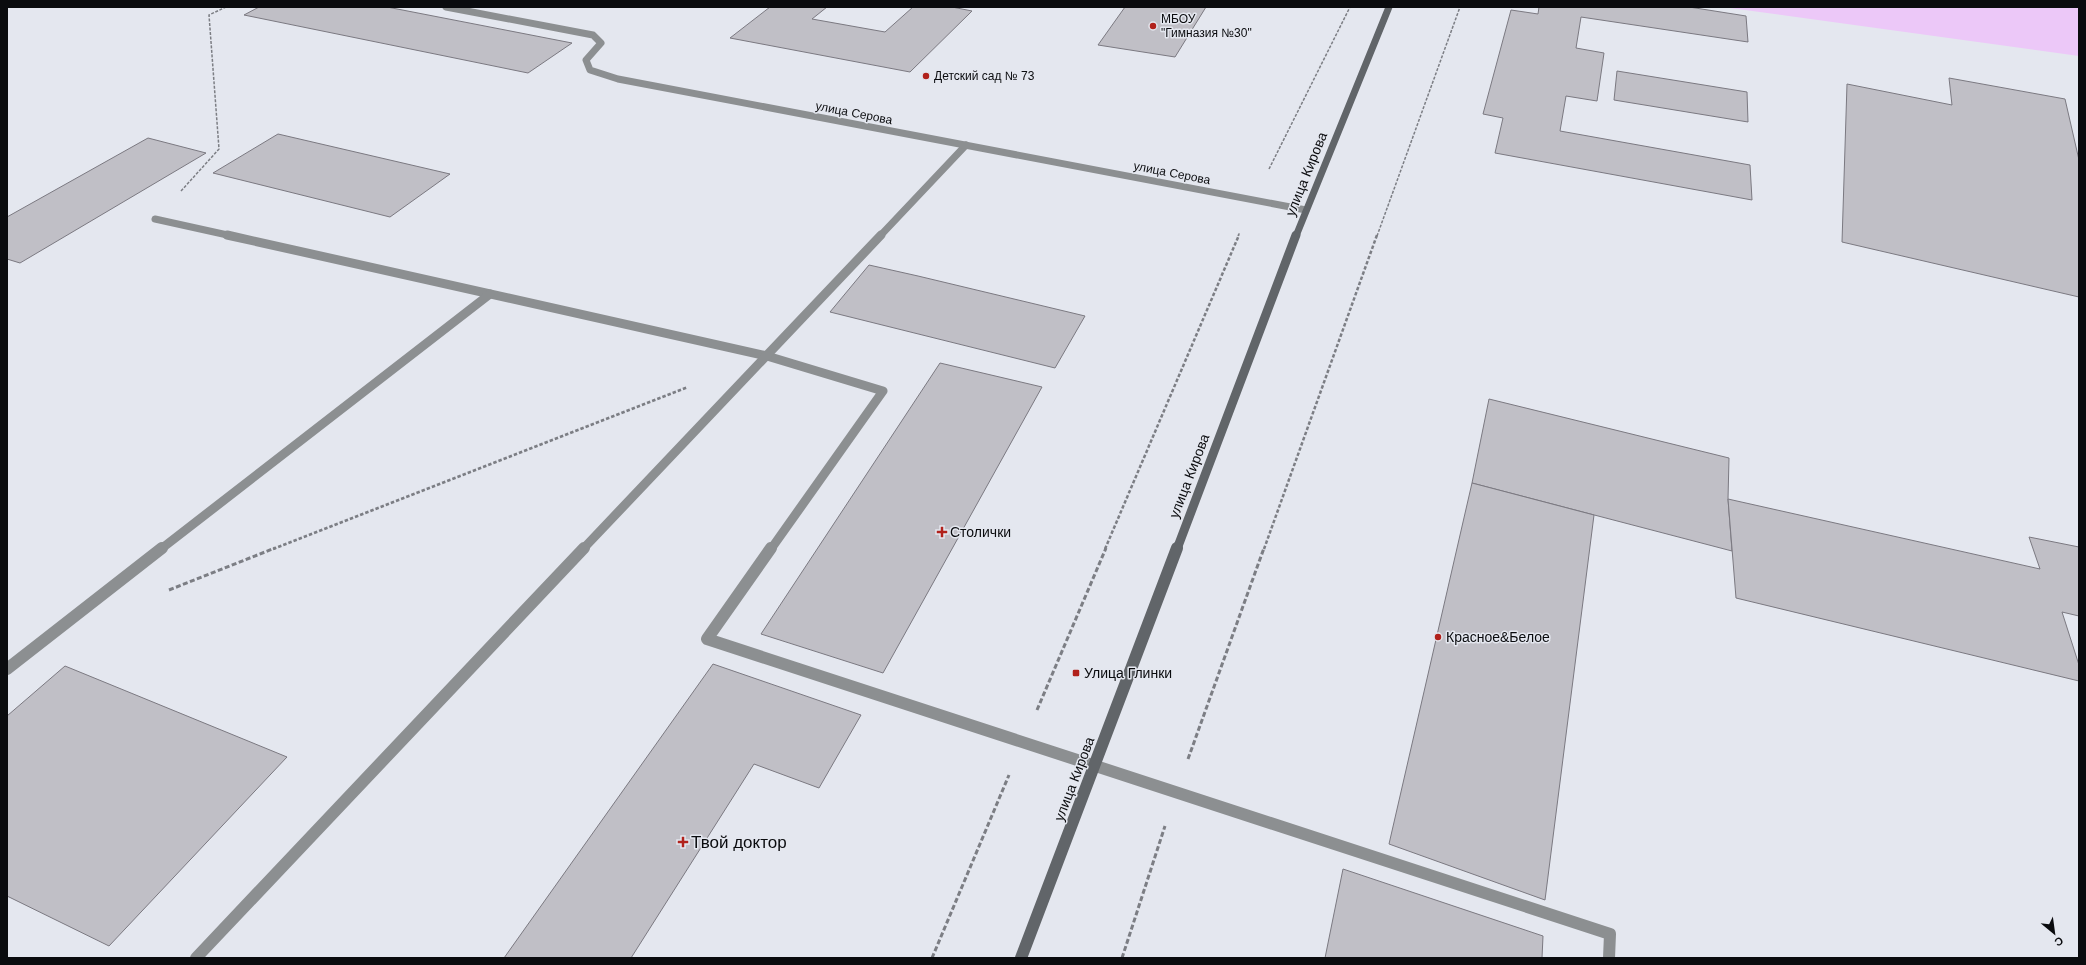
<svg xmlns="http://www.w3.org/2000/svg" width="2086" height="965" font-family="Arial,sans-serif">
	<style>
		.green { fill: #ecc8f8 }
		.building { fill: #c0bfc6; stroke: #7b7981 }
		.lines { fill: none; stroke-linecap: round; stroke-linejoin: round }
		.path-far2 { stroke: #7c7e84; stroke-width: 1.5; stroke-dasharray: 3 1.5; stroke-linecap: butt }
		.path-far1 { stroke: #7c7e84; stroke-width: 2.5; stroke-dasharray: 3.5 2; stroke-linecap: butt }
		.path { stroke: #7c7e84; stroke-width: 3; stroke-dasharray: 5 2.5; stroke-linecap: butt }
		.service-far2 { stroke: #8c8f91; stroke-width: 7 }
		.service-far1 { stroke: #8c8f91; stroke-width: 9 }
		.service { stroke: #8c8f91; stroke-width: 12 }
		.minor { stroke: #8c8f91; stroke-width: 7 }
		.secondary-far2 { stroke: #616569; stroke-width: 7 }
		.secondary-far1 { stroke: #616569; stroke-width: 9 }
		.secondary { stroke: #616569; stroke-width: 12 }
		.poi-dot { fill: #b1211b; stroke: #e4e7ef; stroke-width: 1.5 }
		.labels { text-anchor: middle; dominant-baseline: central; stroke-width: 3; stroke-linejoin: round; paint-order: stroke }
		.far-poi-label { font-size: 12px; fill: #0a0b0e; stroke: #e4e7ef; text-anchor: start }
		.far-street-label { font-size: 12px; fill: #0a0b0e; stroke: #e4e7ef }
		.street-label { font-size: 14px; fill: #0a0b0e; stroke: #e4e7ef }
		.poi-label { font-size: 14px; fill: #0a0b0e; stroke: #e4e7ef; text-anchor: start }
		.near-poi-label { font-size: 17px; fill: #0a0b0e; stroke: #e4e7ef; text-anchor: start }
	</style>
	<rect width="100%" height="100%" fill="#e4e7ef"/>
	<!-- green -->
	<path class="green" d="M1723 7H2079V56Z"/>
	<!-- building -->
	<g class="building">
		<path d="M259 7H387L572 43 528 73 244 15Z"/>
		<path d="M770 7H827L812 19 885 32 913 7H952L972 11 910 72 730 38Z"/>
		<path d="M1125 7H1206L1175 57 1098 45Z"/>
		<path d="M1539 7H1689L1746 16 1748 42 1581 17 1576 48 1604 53 1597 101 1566 96 1560 131 1750 165 1752 200 1495 153 1503 118 1483 114 1511 10 1538 14Z"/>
		<path d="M1617 71 1747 92 1748 122 1614 100Z"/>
		<path d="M1949 78 2065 99 2079 160V297L1842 242 1847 84 1952 105Z"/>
		<path d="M278 134 450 174 390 217 213 173Z"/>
		<path d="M148 138 206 153 20 263 7 259V217Z"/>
		<path d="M869 265 918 276 1085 316 1055 368 830 312Z"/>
		<path d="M940 363 1042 387 883 673 761 634Z"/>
		<path d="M1489 399 1729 458 1728 499 1732 551 1472 483Z"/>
		<path d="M1472 483 1594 515 1545 900 1389 844Z"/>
		<path d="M1728 499 2040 569 2029 537 2079 547V616L2062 612 2079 665V681L1736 598Z"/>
		<path d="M713 664 861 715 819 788 754 764 631 958H504Z"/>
		<path d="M65 666 287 757 109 946 7 896V716Z"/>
		<path d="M1343 869 1543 936 1542 958H1325Z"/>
	</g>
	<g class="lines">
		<!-- path-far2 -->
		<g class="path-far2">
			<path d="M1269 169 1350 7"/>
			<path d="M181 191 219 149 209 15 226 7"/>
			<path d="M1238 236 1240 232"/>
			<path d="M1377 236 1460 7"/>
		</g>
		<!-- path-far1 -->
		<g class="path-far1">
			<path d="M273 549 688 387"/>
			<path d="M1105 549 1239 235"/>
			<path d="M1264 549 1377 235"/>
		</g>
		<!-- path -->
		<g class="path">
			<path d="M169 590 275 548"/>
			<path d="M1037 710 1106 548"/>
			<path d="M1188 759 1264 548"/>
			<path d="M932 958 1009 775"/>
			<path d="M1122 958 1165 826"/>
		</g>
		<!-- service-far2 -->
		<g class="service-far2">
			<path d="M155 219 232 236"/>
			<path d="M880 236 966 145"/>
		</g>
		<!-- service-far1 -->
		<g class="service-far1">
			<path d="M227 235 767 356 883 391 771 549"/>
			<path d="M161 549 490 294"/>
			<path d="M583 549 881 235"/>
		</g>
		<!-- service -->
		<g class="service">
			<path d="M771 548 707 639 1610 934 1609 958"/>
			<path d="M7 669 162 548"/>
			<path d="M196 958 584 548"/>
		</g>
		<!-- minor -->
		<path class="minor" d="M446 7 593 35 601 43 586 60 590 70 618 79 1306 210"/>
		<!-- secondary-far2 -->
		<path class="secondary-far2" d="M1296 236 1389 7"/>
		<!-- secondary-far1 -->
		<path class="secondary-far1" d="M1177 549 1296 235"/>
		<!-- secondary -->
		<path class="secondary" d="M1021 958 1177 548"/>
	</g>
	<!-- markers -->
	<g class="poi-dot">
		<circle cx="1153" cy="26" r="4"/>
		<circle cx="926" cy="76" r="4"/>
		<path d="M940 526h4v4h4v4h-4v4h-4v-4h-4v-4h4z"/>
		<circle cx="1438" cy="637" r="4"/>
		<rect x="1072" y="669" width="8" height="8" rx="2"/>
		<path d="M681 836h4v4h4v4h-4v4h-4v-4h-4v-4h4z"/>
	</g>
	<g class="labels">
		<!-- far-poi labels -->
		<g class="far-poi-label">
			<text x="1161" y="19">МБОУ<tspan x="1161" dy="14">"Гимназия №30"</tspan></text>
			<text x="934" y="76">Детский сад № 73</text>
		</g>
		<!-- far-street labels -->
		<g class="far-street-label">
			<text transform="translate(854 113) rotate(11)">улица Серова</text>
			<text transform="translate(1172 173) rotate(11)">улица Серова</text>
		</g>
		<!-- street labels -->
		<g class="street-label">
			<text transform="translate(1306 174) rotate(-68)">улица Кирова</text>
			<text transform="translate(1189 476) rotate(-69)">улица Кирова</text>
			<text transform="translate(1074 779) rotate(-69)">улица Кирова</text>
		</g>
		<!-- poi labels -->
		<g class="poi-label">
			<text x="950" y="532">Столички</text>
			<text x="1446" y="637">Красное&amp;Белое</text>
			<text x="1084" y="673">Улица Глинки</text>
		</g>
		<!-- near-poi labels -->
		<g class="near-poi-label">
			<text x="691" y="842">Твой доктор</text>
		</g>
	</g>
	<!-- border -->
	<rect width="2086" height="965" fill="none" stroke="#0a0b0e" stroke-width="16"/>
	<!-- north arrow -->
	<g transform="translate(2054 933) rotate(151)" stroke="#e4e7ef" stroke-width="3" paint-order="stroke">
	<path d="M0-3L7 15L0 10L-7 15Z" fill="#0a0b0e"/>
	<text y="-6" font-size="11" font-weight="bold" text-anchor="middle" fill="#0a0b0e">С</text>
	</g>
</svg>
